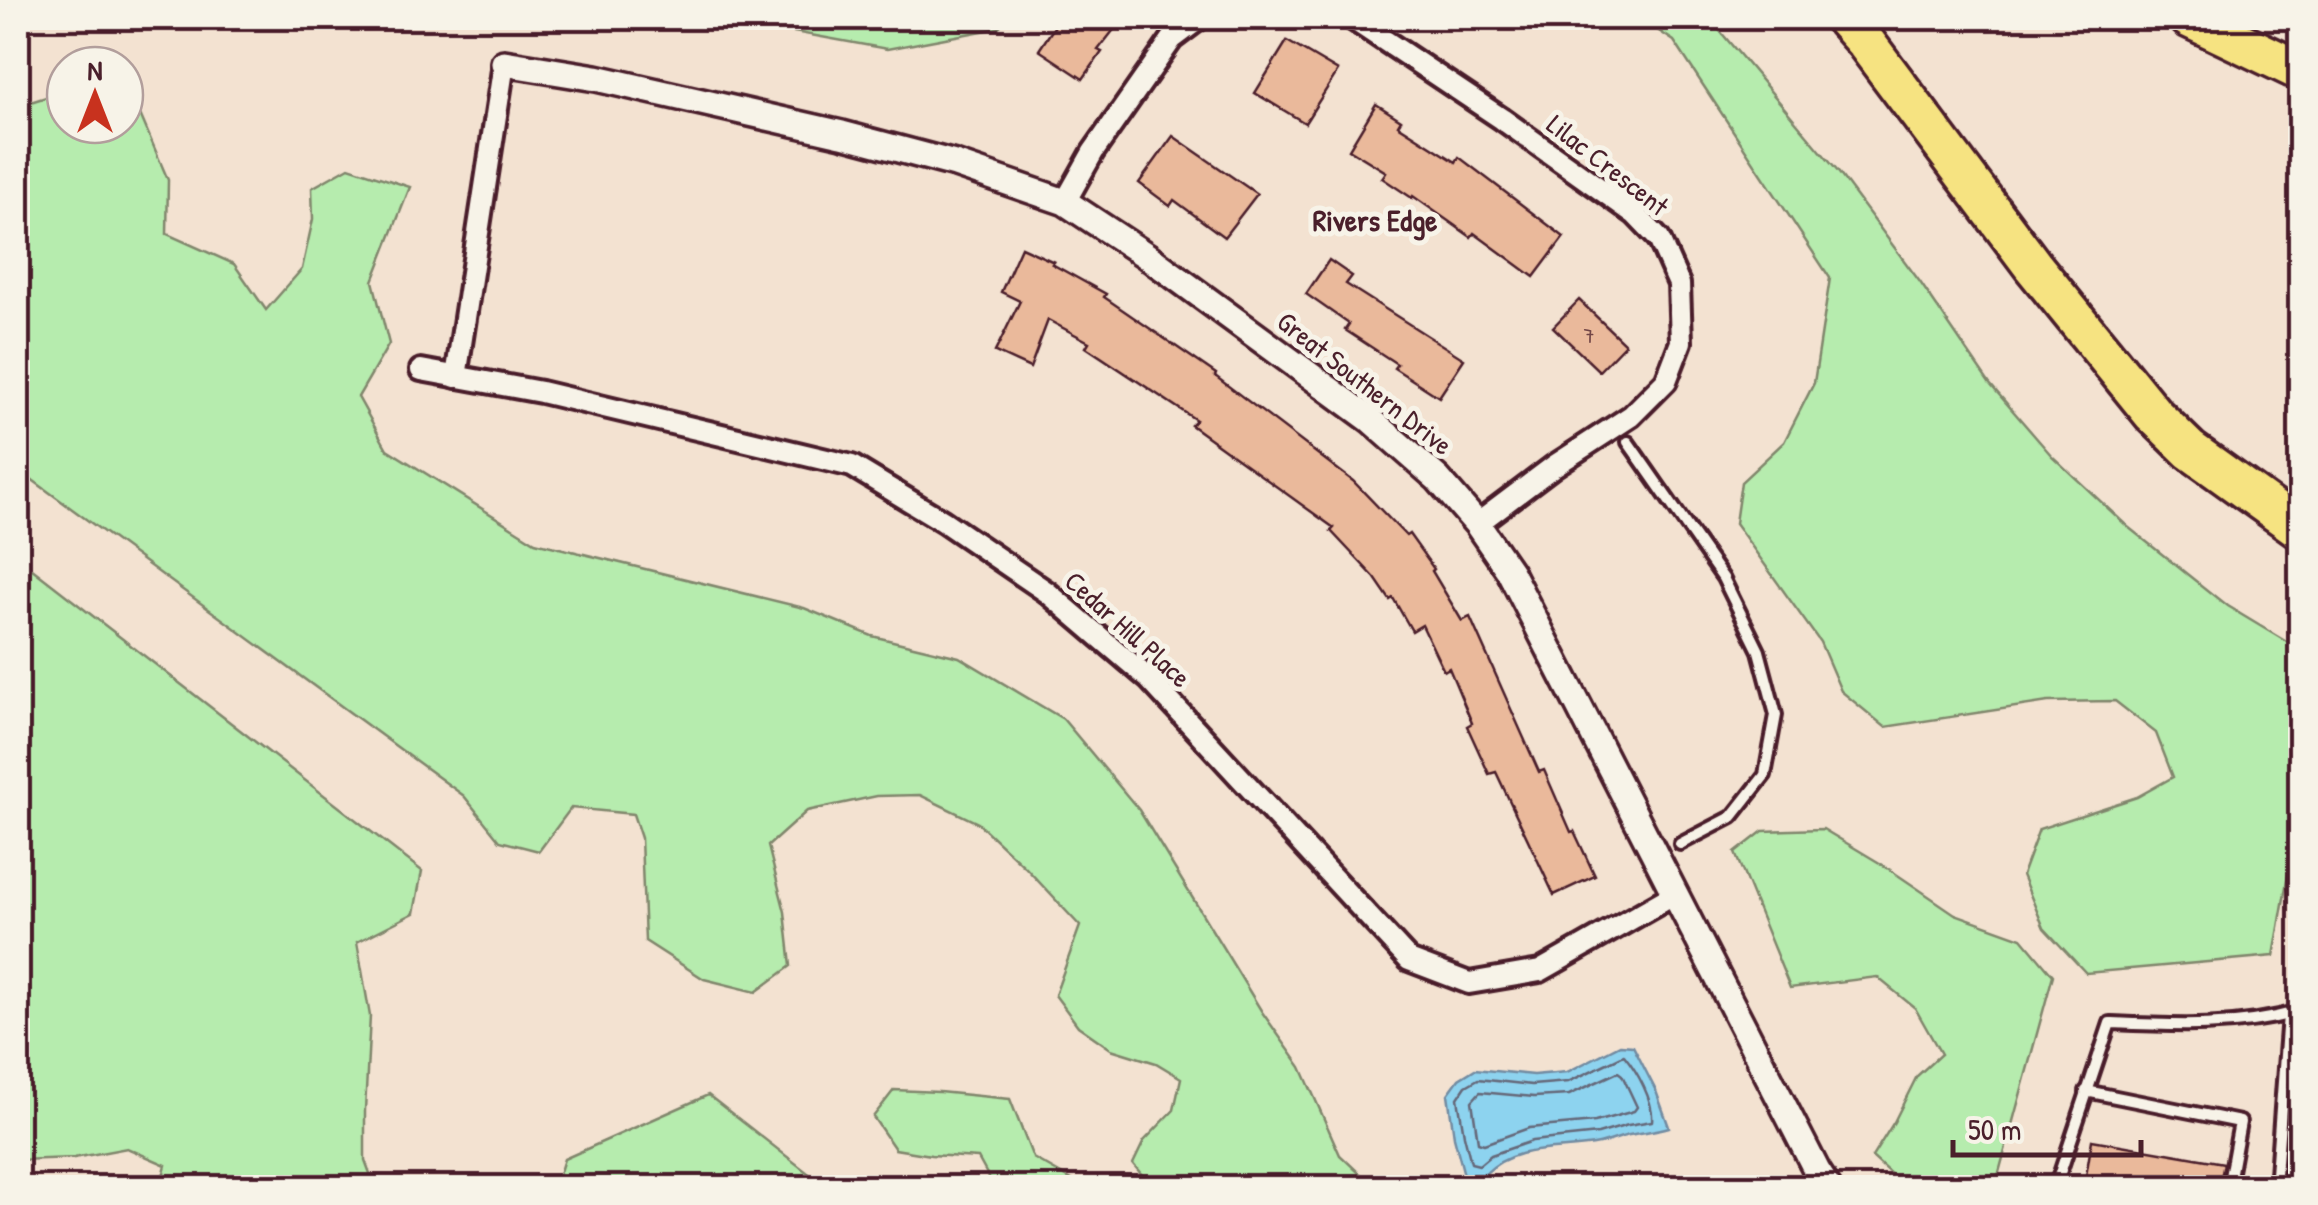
<svg xmlns="http://www.w3.org/2000/svg" width="2318" height="1205" font-family="'Patrick Hand',sans-serif">
	<style>
		.green { fill: #b6ecae; stroke: #80866c; stroke-width: 2.5 }
		.water { fill: #8dd3ef; stroke: #728ba1; stroke-width: 2.5 }
		.lines { fill: none; stroke-linecap: round; stroke-linejoin: round }
		.shore { stroke: #656779; stroke-width: 2.5 }
		.stream { stroke: #728ba1; stroke-width: 8 }
		.building { fill: #eab99b; stroke: #4a1f2b; stroke-width: 2.5 }
		.service-casing { stroke: #4a1f2b; stroke-width: 18 }
		.minor-casing { stroke: #4a1f2b; stroke-width: 28 }
		.tertiary-casing { stroke: #4a1f2b; stroke-width: 32 }
		.motorway-casing { stroke: #4a1f2b; stroke-width: 45 }
		.service { stroke: #f7f3e8; stroke-width: 10 }
		.minor { stroke: #f7f3e8; stroke-width: 20 }
		.tertiary { stroke: #f7f3e8; stroke-width: 25 }
		.motorway { stroke: #f6e381; stroke-width: 38 }
		.labels { text-anchor: middle; dominant-baseline: central; stroke-width: 10; stroke-linejoin: round; paint-order: stroke }
		.number-label { font-size: 22px; fill: #724647 }
		.street-label { font-size: 28px; fill: #4a1f2b; stroke: #f7f3e8 }
		.neighbourhood-label { font-size: 30px; font-weight: bold; fill: #4a1f2b; stroke: #f7f3e8 }
	</style>
	<rect width="100%" height="100%" fill="#f3e2d1"/>
	<filter id="ink" filterUnits="userSpaceOnUse"><feTurbulence type="fractalNoise" baseFrequency=".01" numOctaves="2"/><feDisplacementMap in="SourceGraphic" scale="20" xChannelSelector="R" yChannelSelector="G"/><feConvolveMatrix kernelMatrix="1 2 1 2 8 2 1 2 1" color-interpolation-filters="sRGB"/></filter>
	<g filter="url(#ink)">
		<!-- green -->
		<g class="green">
			<path d="M733 18H1006L998 28 887 49 794 32Z"/>
			<path d="M1639 18H1709L1839 173 1920 282 1989 383 2052 456 2128 527 2227 606 2300 650V805L2274 956 2086 973 2044 928 2022 875 2039 829 2137 797 2173 777 2156 733 2115 701 2048 702 1885 727 1841 691 1820 642 1735 523 1741 482 1784 442 1814 383 1830 278 1674 41Z"/>
			<path d="M65 91V125H125V92L131 93 168 180 167 234 234 264 266 310 302 269 313 219 312 188 349 167 410 187 373 281 389 344 358 397 387 449 535 542 804 608 872 636 959 657 1063 719 1139 810 1262 1012 1301 1067 1340 1155 1374 1187H1152L1133 1164 1144 1141 1174 1110 1181 1078 1156 1063 1111 1049 1078 1026 1055 995 1080 926 1025 867 978 823 920 795 877 796 807 811 768 846 785 912 791 966 756 992 704 979 645 941 641 838 633 814 571 808 539 851 500 841 464 796 23 473 18 467V106Z"/>
			<path d="M18 558 422 871 414 913 357 942 370 1016 365 1110V1160L375 1187H160L166 1165 127 1148 74 1158 18 1160Z"/>
			<path d="M1823 829 1883 865 1955 914 2022 938 2053 975 1995 1187H1905L1872 1157 1894 1122 1917 1076 1941 1054 1915 1008 1877 977 1790 988 1735 853 1763 831Z"/>
			<path d="M894 1090 939 1092 1010 1099 1033 1158 1084 1187H994L978 1158 931 1155 895 1149 873 1117Z"/>
			<path d="M708 1095 826 1187H555L564 1159Z"/>
		</g>
		<!-- water -->
		<path class="water" d="M1620 1045 1633 1046 1656 1091 1669 1127C1656 1131 1643 1132 1629 1135 1619 1137 1609 1142 1599 1144 1560 1152 1515 1143 1485 1174L1464 1175 1454 1137 1448 1094 1459 1079 1475 1069 1533 1075 1567 1072Z"/>
		<g class="lines">
			<!-- shore -->
			<g class="shore">
				<path d="M1624 1055C1637 1071 1654 1101 1652 1121L1628 1125 1598 1134 1532 1141 1491 1155 1479 1165 1471 1163 1464 1135 1458 1098 1466 1086 1478 1079 1532 1085 1568 1082Z"/>
				<path d="M1618 1072 1622 1075 1637 1107 1634 1111 1595 1122 1529 1128 1484 1144 1478 1142 1472 1101 1480 1092 1534 1097 1569 1095Z"/>
			</g>
			<!-- stream -->
			<path class="stream" d="M936 1188 962 1179 987 1188"/>
		</g>
		<!-- building -->
		<g class="building">
			<path d="M1060 18H1123L1098 50 1102 52 1083 79 1039 50Z"/>
			<path d="M1287 41 1338 71 1305 123 1255 93Z"/>
			<path d="M1376 104 1401 120 1398 125 1456 162 1459 157 1564 237 1534 277 1474 233 1471 237 1413 196 1412 198 1382 178 1386 172 1349 149Z"/>
			<path d="M1173 136 1257 194 1224 237 1174 200 1170 206 1139 183Z"/>
			<path d="M1021 247 1054 262 1052 264 1106 294 1104 297 1216 374 1215 376 1353 481 1406 536 1409 534 1434 569 1432 571 1462 621 1470 617 1539 772 1544 770 1571 832 1574 831 1595 876 1554 895 1496 772 1489 774 1467 726 1472 723 1449 668 1444 671 1422 625 1412 631 1393 598 1390 600 1375 578 1331 531 1334 528 1191 425 1196 420 1086 347 1089 342 1048 320 1030 368 995 352 1020 301 1001 292Z"/>
			<path d="M1329 260 1352 276 1346 284 1464 359 1439 397 1394 368 1397 364 1345 330 1349 324 1306 294Z"/>
			<path d="M1579 300 1625 344 1599 371 1553 327Z"/>
			<path d="M2092 1140 2224 1163 2219 1188H2084Z"/>
		</g>
		<g class="lines">
			<defs>
				<g id="service">
					<path d="M1628 442 1723 578 1759 651 1776 715 1765 775 1732 817 1680 844"/>
					<path d="M2086 1091 2240 1122 2228 1188"/>
					<path d="M2055 1188 2110 1023C2176 1026 2236 1029 2300 1011"/>
					<path d="M2275 1188 2288 1015"/>
				</g>
				<g id="minor">
					<path d="M1351 18 1502 119 1635 214 1659 239 1679 284 1681 342 1666 381 1631 416 1554 466 1477 524"/>
					<path d="M1065 202 1093 152 1172 39 1200 18"/>
					<path d="M421 370 541 392 852 466 943 521 1047 592 1149 679 1409 960 1469 983 1540 971 1675 894"/>
					<path d="M456 377 504 63"/>
				</g>
				<path id="tertiary" d="M504 63 596 78 842 134 955 164 1065 202 1147 256 1371 420 1438 479 1477 524 1510 572 1817 1171 1828 1188"/>
				<g id="motorway">
					<path d="M1844 18 1866 43 2033 266 2153 414 2190 450 2300 529"/>
					<path d="M2189 18 2300 71"/>
				</g>
			</defs>
			<!-- service casing -->
			<use href="#service" class="service-casing"/>
			<!-- minor casing -->
			<use href="#minor" class="minor-casing"/>
			<!-- tertiary casing -->
			<use href="#tertiary" class="tertiary-casing"/>
			<!-- motorway casing -->
			<use href="#motorway" class="motorway-casing"/>
			<!-- service -->
			<use href="#service" class="service"/>
			<!-- minor -->
			<use href="#minor" class="minor"/>
			<!-- tertiary -->
			<use href="#tertiary" class="tertiary"/>
			<!-- motorway -->
			<use href="#motorway" class="motorway"/>
		</g>
	</g>
	<g class="labels">
		<!-- number labels -->
		<g class="number-label">
			<text x="1589" y="335">7</text>
		</g>
		<!-- street labels -->
		<g class="street-label">
			<text transform="translate(1608 165) rotate(38)">Lilac Crescent</text>
			<text transform="translate(1365 383) rotate(38)">Great Southern Drive</text>
			<text transform="translate(1128 629) rotate(42)">Cedar Hill Place</text>
		</g>
		<!-- neighbourhood labels -->
		<g class="neighbourhood-label">
			<text x="1375" y="220">Rivers Edge</text>
		</g>
	</g>
	<!-- margin -->
	<rect width="2318" height="1205" fill="none" stroke="#f7f3e8" stroke-width="60"/>
	<rect x="30" y="30" width="2258" height="1145" fill="none" stroke="#4a1f2b" stroke-width="4" filter="url(#ink)"/>
	<!-- north arrow -->
	<g transform="translate(95 95)"><circle r="48" fill="#f7f3e8" stroke="#b29e9c" stroke-width="2.5"/>
	<path d="M0-8L18 38L0 25L-18 38Z" fill="#c8321e"/>
	<text y="-15" font-size="28" font-weight="bold" text-anchor="middle" fill="#4a1f2b">N</text>
	</g>
	<!-- scale -->
	<path d="M1953 1140v15h188v-15" fill="none" stroke="#4a1f2b" stroke-width="5"/>
	<text x="1968" y="1140" font-size="30" fill="#4a1f2b" stroke="#f7f3e8" stroke-width="8" paint-order="stroke">50 m</text>
</svg>
